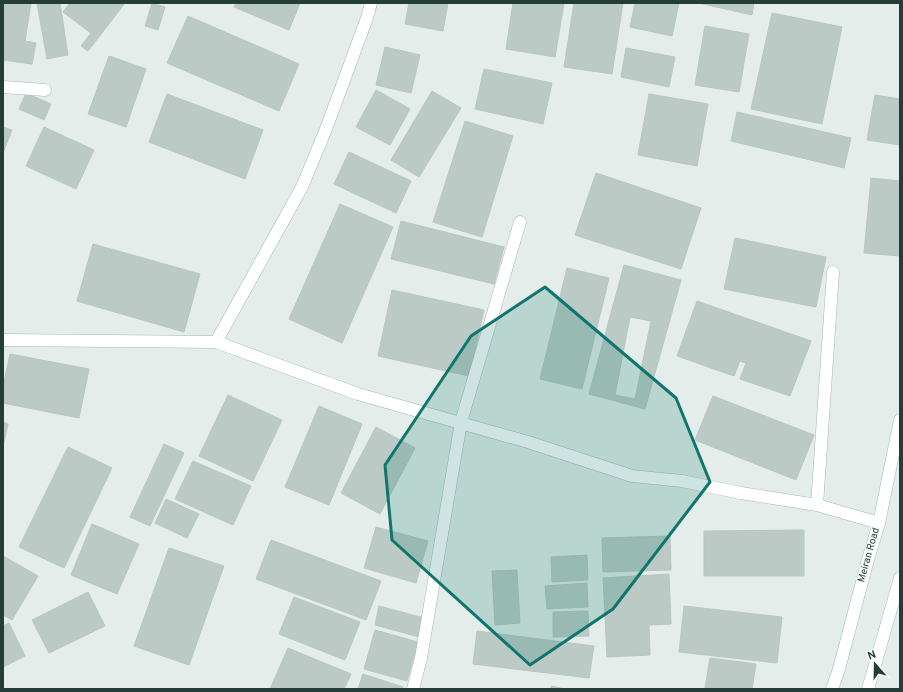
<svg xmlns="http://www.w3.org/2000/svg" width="903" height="692" font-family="Overpass,sans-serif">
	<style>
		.building { fill: #bccac5; stroke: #b7c6c0; fill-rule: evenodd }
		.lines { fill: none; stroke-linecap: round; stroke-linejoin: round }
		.lane-casing { stroke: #a7b5b0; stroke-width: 13 }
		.street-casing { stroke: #a7b5b0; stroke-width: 13 }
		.secondary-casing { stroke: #a3b8b1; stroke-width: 13 }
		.lane { stroke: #fff; stroke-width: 12 }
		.street { stroke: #fff; stroke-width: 12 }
		.secondary { stroke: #fff; stroke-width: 12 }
		.marked { fill: #0f766e; fill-opacity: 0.2; stroke: #0f766e; stroke-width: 3; stroke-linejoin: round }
		.labels { text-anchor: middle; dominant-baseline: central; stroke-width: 3; stroke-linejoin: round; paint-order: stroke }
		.street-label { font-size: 10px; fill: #243e37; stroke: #f5f9f7 }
	</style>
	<rect width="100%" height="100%" fill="#e4ede9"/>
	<!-- building -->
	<g class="building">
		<path d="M3 3H31L25 41 36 43 32 64 3 60Z"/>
		<path d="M37 3H60L68 55 47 59Z"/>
		<path d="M70 3H125L88 51 81 46 91 33 63 12Z"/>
		<path d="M152 3 165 7 158 30 145 26Z"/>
		<path d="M236 3H300L289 30 234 7Z"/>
		<path d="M409 3H448L443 31 405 24Z"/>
		<path d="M513 3H564L555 57 506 49Z"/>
		<path d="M574 3H623L612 74 564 67Z"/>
		<path d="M635 3H679L672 36 630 27Z"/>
		<path d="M699 3H754L752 15Z"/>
		<path d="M772 13 842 27 822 124 751 109Z"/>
		<path d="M188 16 299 64 279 111 167 63Z"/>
		<path d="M705 26 749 34 739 92 695 85Z"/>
		<path d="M385 47 420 55 411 93 376 85Z"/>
		<path d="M626 48 675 57 669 87 621 77Z"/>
		<path d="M109 56 146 69 126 127 88 114Z"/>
		<path d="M484 69 552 83 543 124 475 109Z"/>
		<path d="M376 90 410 109 390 145 356 127Z"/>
		<path d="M432 91 461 108 419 177 391 160Z"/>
		<path d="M26 93 51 104 44 120 19 109Z"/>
		<path d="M167 94 263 130 245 179 149 142Z"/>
		<path d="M649 94 708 104 697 166 638 155Z"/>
		<path d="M875 95 900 99V145L867 140Z"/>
		<path d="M737 112 851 138 844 168 731 141Z"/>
		<path d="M465 121 513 136 482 237 433 222Z"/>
		<path d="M3 127 12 130 3 153Z"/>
		<path d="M44 127 94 150 76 189 26 166Z"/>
		<path d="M349 152 411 181 396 213 334 184Z"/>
		<path d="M596 173 701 208 681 269 575 235Z"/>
		<path d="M871 178 900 181V256L864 253Z"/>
		<path d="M340 204 393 227 342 343 289 319Z"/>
		<path d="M401 221 504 247 494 284 391 259Z"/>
		<path d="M735 238 826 257 816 307 724 289Z"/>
		<path d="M93 244 200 274 184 332 77 301Z"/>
		<path d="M624 265 681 280 645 409 589 394ZM630 317 651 321 635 399 615 395Z"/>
		<path d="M567 268 609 278 582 389 540 379Z"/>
		<path d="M392 290 484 310 469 376 378 356Z"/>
		<path d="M697 301 811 341 790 396 740 379 746 363 740 361 734 376 677 356Z"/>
		<path d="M10 354 89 369 79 418 3 403V387Z"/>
		<path d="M228 395 282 420 253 481 199 456Z"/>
		<path d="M713 396 814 435 796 480 695 440Z"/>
		<path d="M319 406 362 424 329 505 285 487Z"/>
		<path d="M3 422 8 424 3 446Z"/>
		<path d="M376 427 415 448 380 514 341 493Z"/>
		<path d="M164 444 184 453 150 526 130 517Z"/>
		<path d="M68 447 112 468 64 568 19 547Z"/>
		<path d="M193 461 251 486 233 525 175 499Z"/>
		<path d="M166 499 199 514 187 538 155 523Z"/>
		<path d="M92 524 139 544 117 594 71 575Z"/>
		<path d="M376 527 428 541 416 583 364 568Z"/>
		<path d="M804 530V576H704V531Z"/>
		<path d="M670 536 671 570 603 572 602 538Z"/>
		<path d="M271 540 381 581 366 620 256 579Z"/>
		<path d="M169 548 224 566 189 665 134 646Z"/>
		<path d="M587 555 588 580 552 582 551 557Z"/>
		<path d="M3 556 38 576 12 620 3 615Z"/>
		<path d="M517 570 520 623 495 625 492 571Z"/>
		<path d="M669 574 671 624 649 625 650 655 607 657 603 578Z"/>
		<path d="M587 583 588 607 547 609 545 586Z"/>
		<path d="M88 592 105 626 49 653 32 620Z"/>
		<path d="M294 597 360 622 345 660 279 634Z"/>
		<path d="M379 606 424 618 419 637 375 625Z"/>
		<path d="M684 606 782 617 777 663 679 652Z"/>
		<path d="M588 611 589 636 553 637V612Z"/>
		<path d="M9 623 25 656 3 667V626Z"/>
		<path d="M375 630 418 642 407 681 364 669Z"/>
		<path d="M477 631 594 646 589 678 473 664Z"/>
		<path d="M288 648 351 674 344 689H270Z"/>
		<path d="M710 658 756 664 752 689 705 688Z"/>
		<path d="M363 674 403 687 402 689H358Z"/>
		<path d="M551 686 565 689H551Z"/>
	</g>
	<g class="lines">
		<defs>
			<path id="lane" d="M817 505 833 272"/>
			<g id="street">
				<path d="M3 87 45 90"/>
				<path d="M3 340 216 342 358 394 528 442 632 476 682 481 741 493 817 505 879 523"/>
				<path d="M216 342 302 187 326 129 367 18 371 3"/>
				<path d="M413 689 421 658 461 422 520 222"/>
			</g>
			<g id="secondary">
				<path d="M832 689 839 669 867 563 879 523 900 420"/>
				<path d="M868 689 900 578"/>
			</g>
		</defs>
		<!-- lane casing -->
		<use href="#lane" class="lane-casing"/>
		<!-- street casing -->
		<use href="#street" class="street-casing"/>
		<!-- secondary casing -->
		<use href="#secondary" class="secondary-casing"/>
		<!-- lane -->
		<use href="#lane" class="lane"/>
		<!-- street -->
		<use href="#street" class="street"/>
		<!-- secondary -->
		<use href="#secondary" class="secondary"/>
	</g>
	<!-- marked area -->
	<path class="marked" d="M545 287 676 398 710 482 613 609 530 665 392 540 385 465 471 336Z"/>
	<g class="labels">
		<!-- street labels -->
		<g class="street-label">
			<text transform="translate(869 555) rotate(-74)">Meiran Road</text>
		</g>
	</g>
	<!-- border -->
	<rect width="903" height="692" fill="none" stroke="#243e37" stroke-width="8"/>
	<!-- north arrow -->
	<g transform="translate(875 664) rotate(340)" stroke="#f5f9f7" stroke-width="3" paint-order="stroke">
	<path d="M0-3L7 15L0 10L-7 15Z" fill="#243e37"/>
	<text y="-6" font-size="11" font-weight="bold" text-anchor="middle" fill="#243e37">N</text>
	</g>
</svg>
